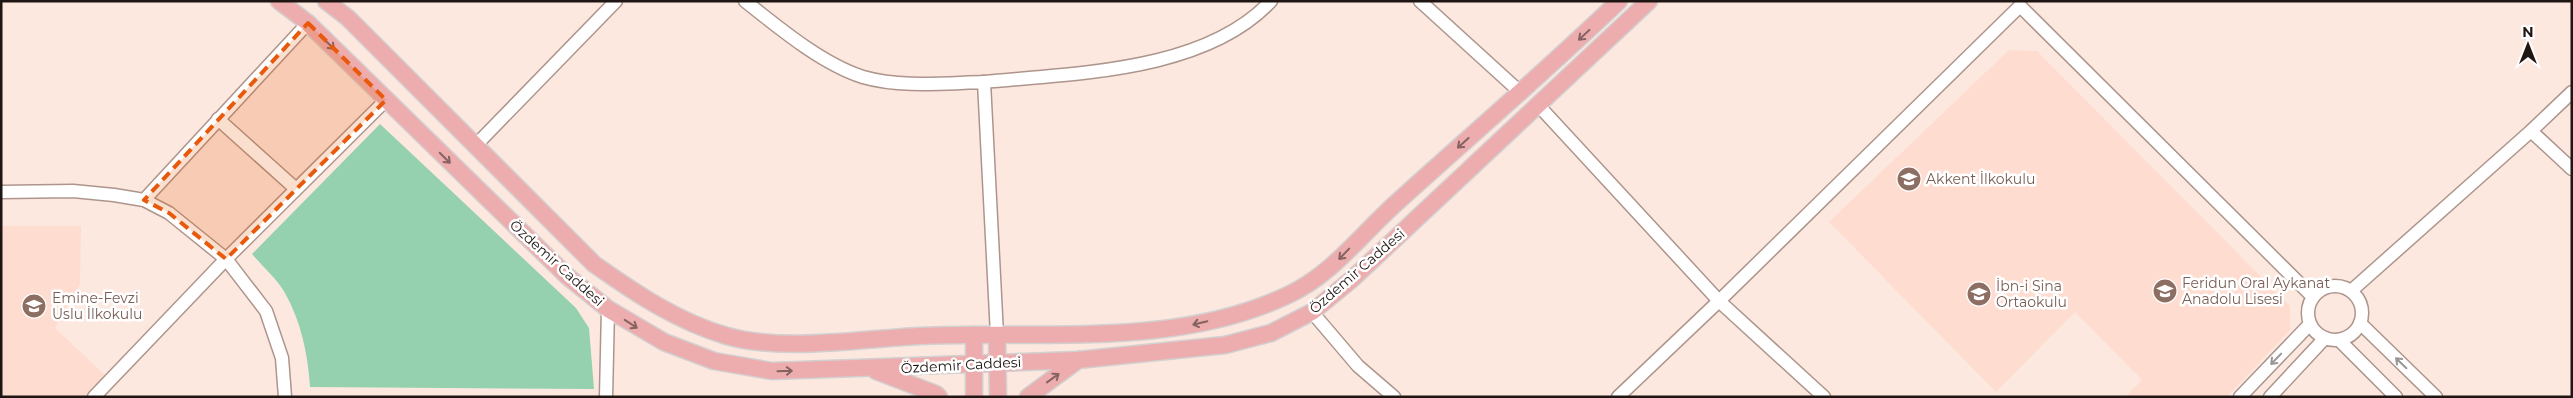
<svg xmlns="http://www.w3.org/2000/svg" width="2573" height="398" font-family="Montserrat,sans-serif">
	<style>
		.built { fill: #fedccf }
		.green { fill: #95d1ae }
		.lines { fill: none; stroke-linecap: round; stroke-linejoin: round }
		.minor-casing { stroke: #ad958c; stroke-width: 15 }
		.major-casing { stroke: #d2d0d0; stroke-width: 19 }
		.minor { stroke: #fff; stroke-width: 12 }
		.major { stroke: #edadae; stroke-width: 16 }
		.oneway { stroke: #866260 }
		.oneway2 { stroke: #9a9695 }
		.marked { fill: #e8590c; fill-opacity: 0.2; stroke: #e8590c; stroke-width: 4; stroke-dasharray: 10 6; stroke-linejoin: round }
		.labels { text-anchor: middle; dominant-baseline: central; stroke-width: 5; stroke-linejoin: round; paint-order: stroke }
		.education-label { font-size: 14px; fill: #785e54; stroke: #fff; text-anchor: start }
		.street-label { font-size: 14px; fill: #1f1613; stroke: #fff }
	</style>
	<rect width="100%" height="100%" fill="#fde8e0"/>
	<!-- built -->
	<g class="built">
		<path d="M2009 50 2037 51 2290 306V330L2227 397H2125L2142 380 2075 312 1996 392 1829 222Z"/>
		<path d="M1 226H81L80 284 55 328 108 378 90 397H1Z"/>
	</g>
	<!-- green -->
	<path class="green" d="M380 124 576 308 589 328 594 389 310 387C308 354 301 322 285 293 277 279 262 266 252 254Z"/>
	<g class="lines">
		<defs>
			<g id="minor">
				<path d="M745 1C779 28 822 64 863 77 901 88 945 83 984 82L997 335"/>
				<path d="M1420 1 1520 92"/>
				<path d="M984 82C1075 73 1205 72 1271 1"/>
				<path d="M1539 106 1719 301 1824 397"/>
				<path d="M218 119 296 189"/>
				<path d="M2531 131 2572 92"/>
				<path d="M475 146 616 1"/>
				<path d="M1 192 73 191 114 195 144 200 169 213 226 259 266 311 282 358 285 397"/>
				<path d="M144 200 308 23"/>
				<circle cx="2335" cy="313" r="27"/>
				<path d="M2351 291 2531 131 2572 169"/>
				<path d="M1312 312 1358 366 1394 397"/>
				<path d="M2360 323 2436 397"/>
				<path d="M2339 340 2396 397"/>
				<path d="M94 397 226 259 386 100"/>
				<path d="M606 397 608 309"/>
				<path d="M1618 397 1719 301 2020 6 2313 297"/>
				<path d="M2240 397 2310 324"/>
				<path d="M2270 397 2325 338"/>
			</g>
			<g id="major">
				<path d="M279 1 308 23 567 276 608 309 664 342 714 361 772 371 1078 360 1225 345 1271 333 1312 312 1351 280 1649 1"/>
				<path d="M326 1 348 18 594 264C635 293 678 322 727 336 784 352 860 339 919 336 1042 330 1174 349 1288 295 1331 275 1359 237 1394 205 1469 137 1546 71 1619 1"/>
				<path d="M997 335 998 397"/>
				<path d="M876 371 936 394 939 397"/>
				<path d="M974 397V335"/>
				<path d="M1028 397 1078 360"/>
			</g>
		</defs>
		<!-- minor casing -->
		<use href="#minor" class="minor-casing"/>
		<!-- major casing -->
		<use href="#major" class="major-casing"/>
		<!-- minor -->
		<use href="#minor" class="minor"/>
		<!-- major -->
		<use href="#major" class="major"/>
	</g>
	<!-- one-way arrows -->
	<defs><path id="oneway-shaft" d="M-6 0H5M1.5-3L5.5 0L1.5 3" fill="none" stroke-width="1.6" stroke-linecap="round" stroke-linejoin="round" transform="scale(1.25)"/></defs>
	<g class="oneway">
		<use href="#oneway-shaft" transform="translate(1584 35) rotate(137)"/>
		<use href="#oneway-shaft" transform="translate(329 44) rotate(45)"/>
		<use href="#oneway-shaft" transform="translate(1463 143) rotate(138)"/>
		<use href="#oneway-shaft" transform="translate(445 158) rotate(45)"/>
		<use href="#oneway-shaft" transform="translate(1344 254) rotate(134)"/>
		<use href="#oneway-shaft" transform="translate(1200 323) rotate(167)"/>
		<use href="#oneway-shaft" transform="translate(631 324) rotate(33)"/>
		<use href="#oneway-shaft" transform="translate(785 371) rotate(-2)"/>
		<use href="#oneway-shaft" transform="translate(1053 378) rotate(-36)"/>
	</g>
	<g class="oneway2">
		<use href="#oneway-shaft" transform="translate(2276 359) rotate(134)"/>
		<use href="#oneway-shaft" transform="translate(2401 363) rotate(-136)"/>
	</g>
	<!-- marked area -->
	<path class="marked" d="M308 23 386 100 226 259 169 213 144 200Z"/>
	<!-- icons -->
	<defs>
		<symbol id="school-disc" viewBox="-11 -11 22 22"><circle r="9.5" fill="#8d6e63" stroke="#fff"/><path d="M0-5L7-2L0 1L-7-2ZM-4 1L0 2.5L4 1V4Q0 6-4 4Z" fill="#fff"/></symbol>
	</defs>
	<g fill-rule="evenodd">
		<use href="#school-disc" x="1895" y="165" width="28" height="28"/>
		<use href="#school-disc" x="2151" y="277" width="28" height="28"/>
		<use href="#school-disc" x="1965" y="280" width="28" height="28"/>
		<use href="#school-disc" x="20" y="292" width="28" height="28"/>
	</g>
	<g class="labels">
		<!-- education labels -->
		<g class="education-label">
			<text x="1926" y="179">Akkent İlkokulu</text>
			<text x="2182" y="283">Feridun Oral Aykanat<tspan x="2182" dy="16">Anadolu Lisesi</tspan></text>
			<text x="1996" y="286">İbn-i Sina<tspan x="1996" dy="16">Ortaokulu</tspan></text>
			<text x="52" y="298">Emine-Fevzi<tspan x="52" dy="16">Uslu İlkokulu</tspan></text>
		</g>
		<!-- street labels -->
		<g class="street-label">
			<text transform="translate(557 263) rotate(42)">Özdemir Caddesi</text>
			<text transform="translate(1357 271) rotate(-41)">Özdemir Caddesi</text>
			<text transform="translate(961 365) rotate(-3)">Özdemir Caddesi</text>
		</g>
	</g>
	<!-- border -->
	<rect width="2573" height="398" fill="none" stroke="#1f1613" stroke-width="5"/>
	<!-- north arrow -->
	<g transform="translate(2528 45)" stroke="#ffffff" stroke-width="4" paint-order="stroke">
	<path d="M0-4L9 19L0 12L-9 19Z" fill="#1f1613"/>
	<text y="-8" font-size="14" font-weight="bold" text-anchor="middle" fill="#1f1613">N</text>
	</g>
</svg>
